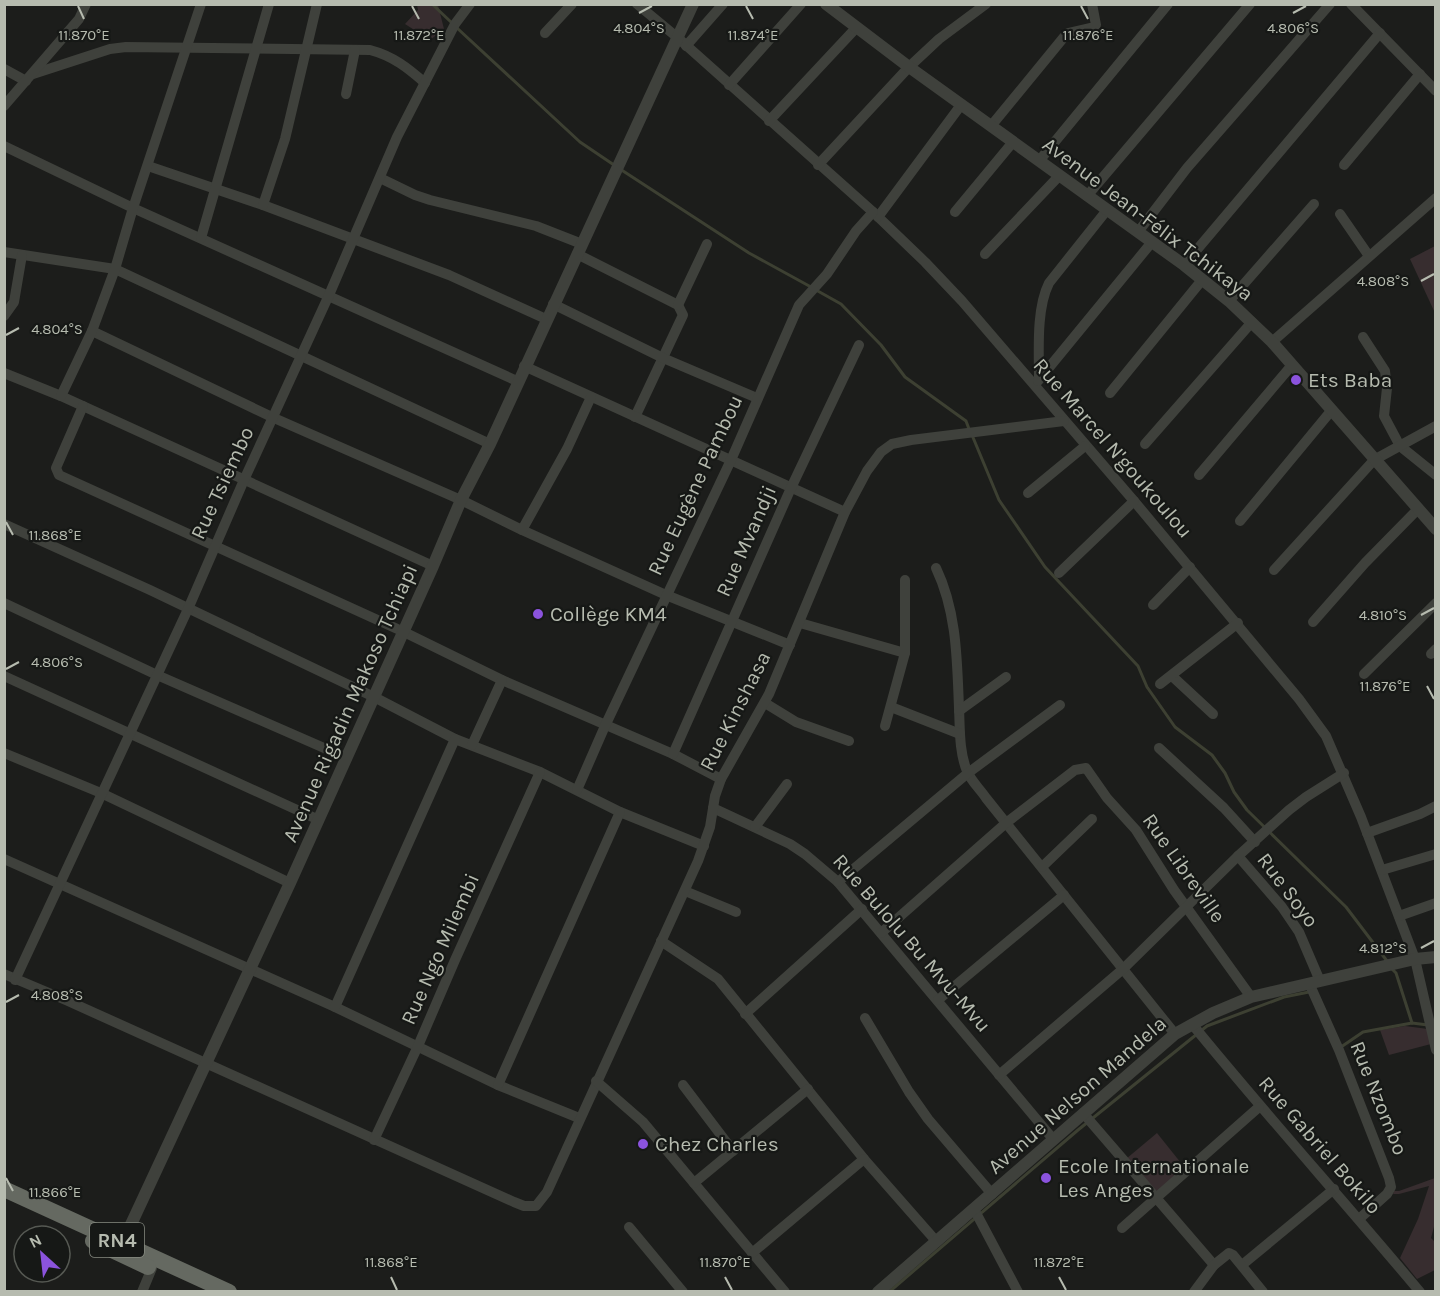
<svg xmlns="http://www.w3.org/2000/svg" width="1440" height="1296" font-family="Karla,sans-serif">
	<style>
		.green { fill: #372d2f }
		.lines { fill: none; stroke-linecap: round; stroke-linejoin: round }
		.stream { stroke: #3d4032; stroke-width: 3 }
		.minor { stroke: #3f413c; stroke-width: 10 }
		.tertiary { stroke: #3f413c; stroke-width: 12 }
		.trunk { stroke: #656961; stroke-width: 16 }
		.ticks { fill: none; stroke: #b6bbaf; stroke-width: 2 }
		.poi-dot { fill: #8b53dd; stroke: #161816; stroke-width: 2 }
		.labels { text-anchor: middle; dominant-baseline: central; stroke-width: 4.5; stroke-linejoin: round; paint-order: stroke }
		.shield { fill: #161816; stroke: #868a81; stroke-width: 1.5 }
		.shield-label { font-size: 20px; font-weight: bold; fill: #b6bbaf }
		.street-label { font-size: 21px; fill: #b6bbaf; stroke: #161816 }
		.poi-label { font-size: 21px; fill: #b6bbaf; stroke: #161816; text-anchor: start }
		.ticks-label { font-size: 15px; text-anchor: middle; fill: #b6bbaf; stroke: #161816; stroke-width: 4.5; stroke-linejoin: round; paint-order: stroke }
	</style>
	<rect width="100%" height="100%" fill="#1c1d1b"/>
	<!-- green -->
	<g class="green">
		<path d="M417 5H438L444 29 430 40 405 24 418 10Z"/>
		<path d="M1435 246V313L1410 259Z"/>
		<path d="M1405 1026 1428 1029 1431 1044 1389 1055 1380 1030Z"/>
		<path d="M1157 1133 1185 1168 1157 1192 1126 1159Z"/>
		<path d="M1435 1178V1223L1431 1238 1435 1242V1270L1417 1279 1400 1258 1418 1219 1429 1186 1399 1194H1393L1394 1191H1399Z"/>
	</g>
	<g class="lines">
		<!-- stream -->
		<g class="stream">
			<path d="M432 4 452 23"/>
			<path d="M457 28 580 142 614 165"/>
			<path d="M620 169 749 253 811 287"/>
			<path d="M816 290 841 304 881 345 905 377 966 421 969 429"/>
			<path d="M972 435 999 500 1045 567 1138 666 1147 687 1175 727 1212 755 1225 773 1234 792 1247 810 1346 907 1387 961"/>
			<path d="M1392 969 1396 973 1412 1023"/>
			<path d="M1341 1047 1363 1032 1412 1023 1428 1025"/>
			<path d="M889 1292 1078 1130 1207 1026 1284 997 1309 992"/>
		</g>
		<!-- minor -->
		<g class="minor">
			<path d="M637 4 678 38 873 212 925 262 962 301 1134 501 1299 699 1326 736 1361 817 1415 959 1436 1050"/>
			<path d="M1351 4 1436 91"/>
			<path d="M545 33 572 4"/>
			<path d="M686 46 723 4"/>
			<path d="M4 69 26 81"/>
			<path d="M33 74 110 49 126 47 370 50C393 56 408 68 425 83"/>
			<path d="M729 85 801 4"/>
			<path d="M346 94 355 50"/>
			<path d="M4 106 79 19 86 4"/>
			<path d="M769 121 856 28"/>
			<path d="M991 126 1064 37 1068 33 1094 27 1096 25 1092 4"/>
			<path d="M4 146 133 208 517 381"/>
			<path d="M1039 161 1168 4"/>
			<path d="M818 165 909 67 939 39 986 4"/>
			<path d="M1344 165 1420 74"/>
			<path d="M148 166 263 205 449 275 546 319"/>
			<path d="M380 178 415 195 430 200 536 226 582 244"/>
			<path d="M1087 196 1250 4"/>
			<path d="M263 205 285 139 317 4"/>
			<path d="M955 212 1013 142"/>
			<path d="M1340 214 1369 256"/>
			<path d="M878 217 961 105"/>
			<path d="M1138 232 1187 168 1330 4"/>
			<path d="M201 238 269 4"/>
			<path d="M4 252 115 269 490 444"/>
			<path d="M577 254 678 305 683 315 635 417"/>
			<path d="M985 254 1059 176"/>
			<path d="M1184 265 1380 33"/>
			<path d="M1229 301 1314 204"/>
			<path d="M553 304 663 358 757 398"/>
			<path d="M678 305 707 244"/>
			<path d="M4 316 14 302 22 255"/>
			<path d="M92 331 274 418 461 500 522 530 666 595 790 645"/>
			<path d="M1363 337 1385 371 1387 388 1384 416 1400 446 1436 475"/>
			<path d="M1272 342 1436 198"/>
			<path d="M524 366 845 512"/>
			<path d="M4 373 61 396 433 566"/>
			<path d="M1039 379C1039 351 1036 309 1049 283L1107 210"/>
			<path d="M1038 381 1152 242"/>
			<path d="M1110 393 1202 280"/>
			<path d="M61 396 92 331 115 269 133 208 201 4"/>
			<path d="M83 406 56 468 59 475 404 632 502 680 673 754 721 779"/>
			<path d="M1145 444 1252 322"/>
			<path d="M1199 475 1292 365"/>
			<path d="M1028 493 1085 446"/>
			<path d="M1240 521 1331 411"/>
			<path d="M4 524 150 590 374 697 455 739 540 772 620 812 704 846"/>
			<path d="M522 530 567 449 591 397"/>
			<path d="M936 568C957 612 957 660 959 708 960 728 959 752 967 771 971 781 980 789 986 798L1175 1034"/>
			<path d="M1274 570 1374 460 1436 426"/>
			<path d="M1059 573 1134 501"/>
			<path d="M4 603 157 675 347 758"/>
			<path d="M1153 605 1190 567"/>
			<path d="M1313 622 1365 563 1418 509"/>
			<path d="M800 623 905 653"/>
			<path d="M1431 654 1436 649"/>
			<path d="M1364 674 1436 603"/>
			<path d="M4 676 319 820"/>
			<path d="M1172 676 1213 714"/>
			<path d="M1160 684 1238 623"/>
			<path d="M765 703 796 722 849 741"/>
			<path d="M891 707 960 734"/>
			<path d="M959 711 1006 677"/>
			<path d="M885 726 905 653V580"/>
			<path d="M472 745 502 680"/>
			<path d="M1159 748 1224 808 1255 842"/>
			<path d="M4 753 101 793 290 883"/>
			<path d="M673 754 791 488 859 345"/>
			<path d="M577 790 605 726 731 460 799 305 827 274 856 231 873 212"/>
			<path d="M713 808 790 844 805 854 838 882 1053 1139"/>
			<path d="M755 827 787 784"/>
			<path d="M1367 833 1420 814 1436 806"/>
			<path d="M1238 856 1282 907 1299 932 1320 981"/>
			<path d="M4 859 335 1007 498 1085 579 1118"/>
			<path d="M1042 867 1092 819"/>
			<path d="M1382 870 1436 854"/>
			<path d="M838 882 968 773 1060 705"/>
			<path d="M685 891 736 912"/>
			<path d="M1399 916 1436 903"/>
			<path d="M881 933 1006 823 1075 770 1086 768 1107 798 1136 830 1174 890 1251 997"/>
			<path d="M661 941 718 979 864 1159 936 1241"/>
			<path d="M4 974 68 1001 514 1202 524 1206H536L547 1192 698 861 710 827 715 796 721 779 769 694 845 512 867 471 881 452 892 444 911 440 1064 421"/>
			<path d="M15 980 188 609 244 480 329 295 397 137 455 24 470 4"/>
			<path d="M1309 983 1339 1050 1389 1178 1391 1187 1387 1194 1359 1219"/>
			<path d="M938 1000 1064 895"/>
			<path d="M335 1007 455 739"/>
			<path d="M745 1014 862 909"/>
			<path d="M865 1018 909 1092 928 1119 992 1194"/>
			<path d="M1192 1024C1266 1115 1345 1202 1420 1292"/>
			<path d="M999 1075 1123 969 1238 856 1289 810 1306 797 1344 773"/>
			<path d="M596 1081 643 1122 785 1292"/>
			<path d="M498 1085 620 812"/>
			<path d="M683 1085 733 1151"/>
			<path d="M1083 1113 1214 1265"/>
			<path d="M374 1140 418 1046 455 960 540 772"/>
			<path d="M694 1183 808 1089"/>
			<path d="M974 1209 1018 1292"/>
			<path d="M629 1227 683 1292"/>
			<path d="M1122 1228 1259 1107"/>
			<path d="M752 1253 864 1159"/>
			<path d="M1242 1265 1334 1189"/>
			<path d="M142 1292 152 1268"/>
			<path d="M1194 1292 1214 1265 1229 1253 1233 1255 1263 1292"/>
		</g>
		<!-- tertiary -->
		<g class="tertiary">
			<path d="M826 4 909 67 1184 265 1229 301 1272 342 1436 529"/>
			<path d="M120 1248 290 883 433 566 461 500 490 444 693 4"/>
			<path d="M878 1292 1175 1034 1213 1013 1251 997 1415 959 1436 957"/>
		</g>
		<!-- trunk -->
		<g class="trunk">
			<path d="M4 1189 229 1292"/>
			<path d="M93 1241 148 1267"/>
		</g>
	</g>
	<!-- ticks -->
	<path class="ticks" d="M78 6 84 19M412 6 419 19M746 6 753 19M1081 6 1088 19M639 13 652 6M1293 13 1306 6M1421 281 1434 274M6 335 19 328M6 522 13 535M1421 615 1434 608M6 669 19 662M1427 686 1434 699M1421 948 1434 941M6 1002 19 995M6 1178 13 1191M391 1277 397 1290M725 1277 732 1290M1059 1277 1066 1290"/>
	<!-- markers -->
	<g class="poi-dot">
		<circle cx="1296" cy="380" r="6"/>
		<circle cx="538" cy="614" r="6"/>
		<circle cx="643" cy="1144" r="6"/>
		<circle cx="1046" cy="1178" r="6"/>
	</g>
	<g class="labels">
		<!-- shield labels -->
		<rect class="shield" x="90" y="1223" width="54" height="34" rx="4.5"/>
		<g class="shield-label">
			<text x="117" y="1240">RN4</text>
		</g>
		<!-- street labels -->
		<g class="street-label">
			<text transform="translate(1148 219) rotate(37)">Avenue Jean-Félix Tchikaya</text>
			<text transform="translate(1113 448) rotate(49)">Rue Marcel N'goukoulou</text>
			<text transform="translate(222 483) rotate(-65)">Rue Tsiembo</text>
			<text transform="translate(695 485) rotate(-65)">Rue Eugène Pambou</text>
			<text transform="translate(746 541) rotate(-66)">Rue Mvandji</text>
			<text transform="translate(350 703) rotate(-66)">Avenue Rigadin Makoso Tchiapi</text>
			<text transform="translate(735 711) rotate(-63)">Rue Kinshasa</text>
			<text transform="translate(1184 868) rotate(55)">Rue Libreville</text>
			<text transform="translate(1288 890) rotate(53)">Rue Soyo</text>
			<text transform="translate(912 943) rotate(49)">Rue Bulolu Bu Mvu-Mvu</text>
			<text transform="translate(440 949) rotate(-66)">Rue Ngo Milembi</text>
			<text transform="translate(1077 1095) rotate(-41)">Avenue Nelson Mandela</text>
			<text transform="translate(1379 1098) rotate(68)">Rue Nzombo</text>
			<text transform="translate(1320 1145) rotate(49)">Rue Gabriel Bokilo</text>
		</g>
		<!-- poi labels -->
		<g class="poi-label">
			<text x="1308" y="380">Ets Baba</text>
			<text x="550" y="614">Collège KM4</text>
			<text x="655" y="1144">Chez Charles</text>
			<text x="1058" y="1166">Ecole Internationale<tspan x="1058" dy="24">Les Anges</tspan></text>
		</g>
	</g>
	<g class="ticks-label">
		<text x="1293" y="33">4.806°S</text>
		<text x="639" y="33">4.804°S</text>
		<text x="84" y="40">11.870°E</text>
		<text x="419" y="40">11.872°E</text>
		<text x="753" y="40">11.874°E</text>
		<text x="1088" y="40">11.876°E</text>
		<text x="1383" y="286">4.808°S</text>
		<text x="57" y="334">4.804°S</text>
		<text x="55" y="540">11.868°E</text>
		<text x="1383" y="620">4.810°S</text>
		<text x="57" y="667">4.806°S</text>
		<text x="1385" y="691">11.876°E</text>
		<text x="1383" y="953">4.812°S</text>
		<text x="57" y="1000">4.808°S</text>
		<text x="55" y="1197">11.866°E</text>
		<text x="391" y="1267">11.868°E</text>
		<text x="725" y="1267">11.870°E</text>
		<text x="1059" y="1267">11.872°E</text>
	</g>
	<!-- border -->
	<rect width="1440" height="1296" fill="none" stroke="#b6bbaf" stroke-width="12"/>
	<!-- north arrow -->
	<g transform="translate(42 1254) rotate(333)"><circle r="28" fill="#161816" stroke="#565953" stroke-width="1.5"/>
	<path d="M0-4.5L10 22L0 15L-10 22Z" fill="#8b53dd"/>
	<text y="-9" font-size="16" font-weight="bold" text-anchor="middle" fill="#b6bbaf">N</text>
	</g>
</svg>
